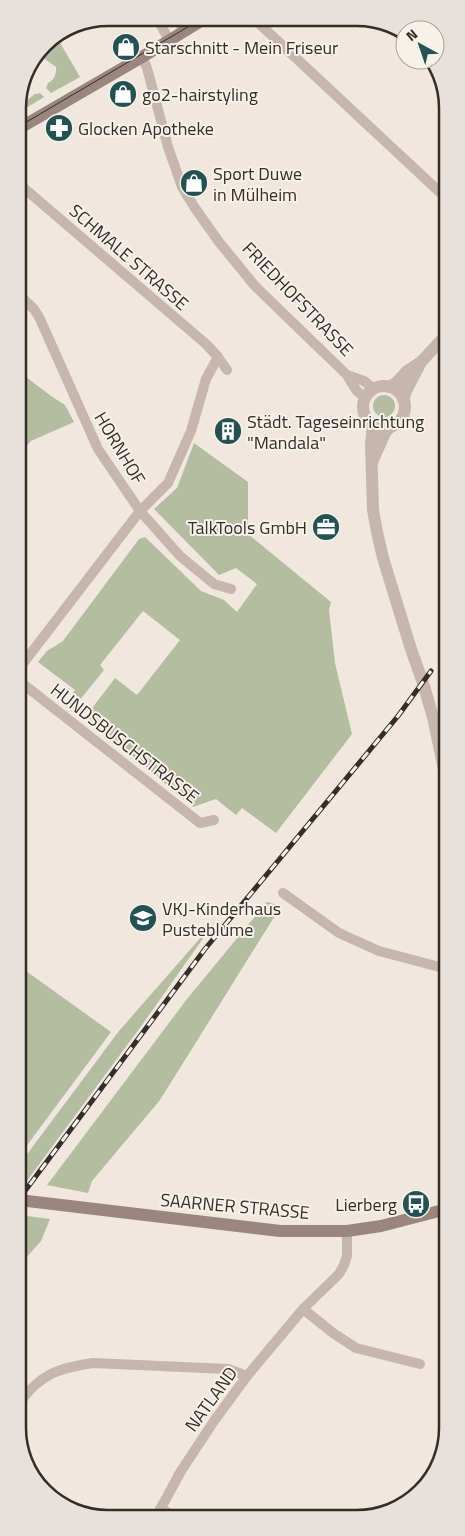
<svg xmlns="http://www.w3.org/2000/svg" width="465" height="1536" font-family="'Titillium Web',sans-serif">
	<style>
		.green { fill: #b5bda0 }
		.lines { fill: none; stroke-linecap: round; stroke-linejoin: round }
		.minor { stroke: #c7b6ab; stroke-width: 10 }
		.tertiary { stroke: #c7b6ab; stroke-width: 12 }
		.secondary { stroke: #9a867d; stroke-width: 12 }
		.tram { stroke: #352d2a; stroke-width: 1 }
		.rail-casing { stroke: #352d2a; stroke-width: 5 }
		.rail { stroke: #f8f1ea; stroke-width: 3; stroke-dasharray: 9; stroke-linecap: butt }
		.labels { text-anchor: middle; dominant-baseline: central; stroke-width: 4; stroke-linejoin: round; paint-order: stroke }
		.poi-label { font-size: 18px; fill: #352d2a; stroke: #f8f1ea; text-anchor: start }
		.street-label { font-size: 18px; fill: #352d2a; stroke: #f8f1ea }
		.rim { fill: none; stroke: #352d2a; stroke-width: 2.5 }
	</style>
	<rect width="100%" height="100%" fill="#f0e7de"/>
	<!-- green -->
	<g class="green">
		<path d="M59 41 80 77 51 93 46 88 48 83C54 80 57 74 56 67L42 57Z"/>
		<path d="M40 93 44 97 18 113V107L35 94Z"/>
		<path d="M18 372 22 374 51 396 65 405 74 422 31 441 18 456Z"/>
		<circle cx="384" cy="406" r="11"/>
		<path d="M194 443 248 482V534L331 602 329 610 335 663 352 734 276 833 242 808 236 815 216 799 193 807 86 716 115 678 137 695 180 640 143 611 100 665 104 670 71 711 64 705 75 690 38 662 47 651 63 641 139 539 145 537 201 591 224 600 237 612 257 584 236 568 219 575 154 509 177 488Z"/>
		<path d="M267 902 281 906 160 1100 92 1181 88 1193 47 1185 187 999Z"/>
		<path d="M216 920 142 1025 26 1182 19 1181V1165L119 1031Z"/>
		<path d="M19 966 111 1032 25 1148 19 1145Z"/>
		<path d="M27 1216 50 1219 41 1241 19 1266V1227Z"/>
	</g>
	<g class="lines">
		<!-- minor -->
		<g class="minor">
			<path d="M157 18 169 40"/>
			<path d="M176 18 184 31"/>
			<path d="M253 18 446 198"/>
			<path d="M142 57 147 68 168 147 182 187 195 208 219 242 255 286 347 375 356 390 365 398"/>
			<path d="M18 183 206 344 218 357 227 370"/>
			<path d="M18 294 34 309 40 319 98 449 140 511 180 556 214 584 231 589"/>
			<path d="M347 375 364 381 374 389"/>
			<path d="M18 670 140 511 168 483 191 431 206 379 218 357"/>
			<path d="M18 680 200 823 214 820"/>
			<path d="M283 893 339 933 379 951 447 969"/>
			<path d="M303 1309 333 1333 356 1348 420 1364"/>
			<path d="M19 1404C39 1374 59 1368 93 1363L228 1369 247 1376"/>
			<path d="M160 1509 177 1517"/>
			<path d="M156 1517 181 1471 214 1421 247 1376 303 1309 339 1274 344 1265 347 1256V1231"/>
		</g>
		<!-- tertiary -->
		<g class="tertiary">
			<circle cx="384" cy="407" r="21"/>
			<path d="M389 387 397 382 407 371 421 362 446 335"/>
			<path d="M403 399 407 389 421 362"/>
			<path d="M373 425 371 444 373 510 377 532 383 558 410 646 423 683 433 717 447 784"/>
			<path d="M372 462 385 433 390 427"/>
		</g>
		<!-- secondary -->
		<g class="secondary">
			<path d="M18 129 142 57 206 18"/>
			<path d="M19 1200 280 1231H347L381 1226 447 1209"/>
		</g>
		<!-- tram -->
		<path class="tram" d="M18 127 203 18"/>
		<defs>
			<path id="rail" d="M19 1199 205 949 398 716 431 671"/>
		</defs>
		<!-- rail casing -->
		<use href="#rail" class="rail-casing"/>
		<!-- rail -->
		<use href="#rail" class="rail"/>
	</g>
	<!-- icons -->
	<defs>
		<symbol id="shop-disc" viewBox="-11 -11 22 22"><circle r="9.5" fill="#245152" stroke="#f8f1ea"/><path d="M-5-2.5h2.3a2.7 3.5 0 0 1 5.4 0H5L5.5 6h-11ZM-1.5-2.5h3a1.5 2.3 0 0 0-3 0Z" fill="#fff"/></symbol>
		<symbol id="pharmacy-disc" viewBox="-11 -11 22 22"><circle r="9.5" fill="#245152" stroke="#f8f1ea"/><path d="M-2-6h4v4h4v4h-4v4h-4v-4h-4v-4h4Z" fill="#fff"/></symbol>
		<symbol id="building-disc" viewBox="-11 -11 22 22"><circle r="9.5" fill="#245152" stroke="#f8f1ea"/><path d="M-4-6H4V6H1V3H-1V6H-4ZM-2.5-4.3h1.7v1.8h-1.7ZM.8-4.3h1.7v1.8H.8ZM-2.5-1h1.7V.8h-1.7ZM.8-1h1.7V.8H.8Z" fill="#fff"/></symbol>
		<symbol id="office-disc" viewBox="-11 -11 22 22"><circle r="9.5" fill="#245152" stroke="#f8f1ea"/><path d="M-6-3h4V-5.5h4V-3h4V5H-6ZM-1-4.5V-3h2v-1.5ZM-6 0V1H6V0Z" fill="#fff"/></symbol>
		<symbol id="school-disc" viewBox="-11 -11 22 22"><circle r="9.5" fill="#245152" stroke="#f8f1ea"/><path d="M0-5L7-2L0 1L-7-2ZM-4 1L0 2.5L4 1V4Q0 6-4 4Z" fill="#fff"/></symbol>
		<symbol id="bus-disc" viewBox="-11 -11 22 22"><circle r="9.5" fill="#245152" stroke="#f8f1ea"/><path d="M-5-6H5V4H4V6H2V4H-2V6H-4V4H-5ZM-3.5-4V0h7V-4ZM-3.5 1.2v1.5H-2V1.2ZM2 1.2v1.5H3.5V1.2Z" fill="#fff"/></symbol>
	</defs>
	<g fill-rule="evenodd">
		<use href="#shop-disc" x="110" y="31" width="32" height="32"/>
		<use href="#shop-disc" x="107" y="78" width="32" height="32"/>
		<use href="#pharmacy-disc" x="43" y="112" width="32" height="32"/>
		<use href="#shop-disc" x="178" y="167" width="32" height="32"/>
		<use href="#building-disc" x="212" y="415" width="32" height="32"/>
		<use href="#office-disc" x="310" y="511" width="32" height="32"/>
		<use href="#school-disc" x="127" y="902" width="32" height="32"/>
		<use href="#bus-disc" x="400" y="1188" width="32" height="32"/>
	</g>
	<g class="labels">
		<!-- poi labels -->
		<g class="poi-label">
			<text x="145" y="47">Starschnitt - Mein Friseur</text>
			<text x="142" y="94">go2-hairstyling</text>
			<text x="78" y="128">Glocken Apotheke</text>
			<text x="213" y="173">Sport Duwe<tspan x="213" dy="21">in Mülheim</tspan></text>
			<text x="247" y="421">Städt. Tageseinrichtung<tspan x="247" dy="21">"Mandala"</tspan></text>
			<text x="307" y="527" text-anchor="end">TalkTools GmbH</text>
			<text x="162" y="908">VKJ-Kinderhaus<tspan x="162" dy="21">Pusteblume</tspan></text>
			<text x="397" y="1204" text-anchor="end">Lierberg</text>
		</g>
		<!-- street labels -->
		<g class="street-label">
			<text transform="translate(129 257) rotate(41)">SCHMALE STRASSE</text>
			<text transform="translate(298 299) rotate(46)">FRIEDHOFSTRASSE</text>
			<text transform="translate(120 448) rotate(59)">HORNHOF</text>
			<text transform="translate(125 743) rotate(38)">HUNDSBUSCHSTRASSE</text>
			<text transform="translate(235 1206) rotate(5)">SAARNER STRASSE</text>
			<text transform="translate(211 1399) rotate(-54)">NATLAND</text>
		</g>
	</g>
	<!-- crop -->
	<path d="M0 0H465V1536H0ZM108 26H357A82 82 0 0 1 439 108V1428A82 82 0 0 1 357 1510H108A82 82 0 0 1 26 1428V108A82 82 0 0 1 108 26Z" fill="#e8e1db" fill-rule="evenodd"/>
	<path class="rim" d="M108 26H357A82 82 0 0 1 439 108V1428A82 82 0 0 1 357 1510H108A82 82 0 0 1 26 1428V108A82 82 0 0 1 108 26Z"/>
	<!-- north arrow -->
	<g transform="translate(420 45) rotate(320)"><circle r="24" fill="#f8f1ea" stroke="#aaa39d"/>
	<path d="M0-4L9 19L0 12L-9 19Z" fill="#245152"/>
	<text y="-8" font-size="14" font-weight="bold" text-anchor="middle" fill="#352d2a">N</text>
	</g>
</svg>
